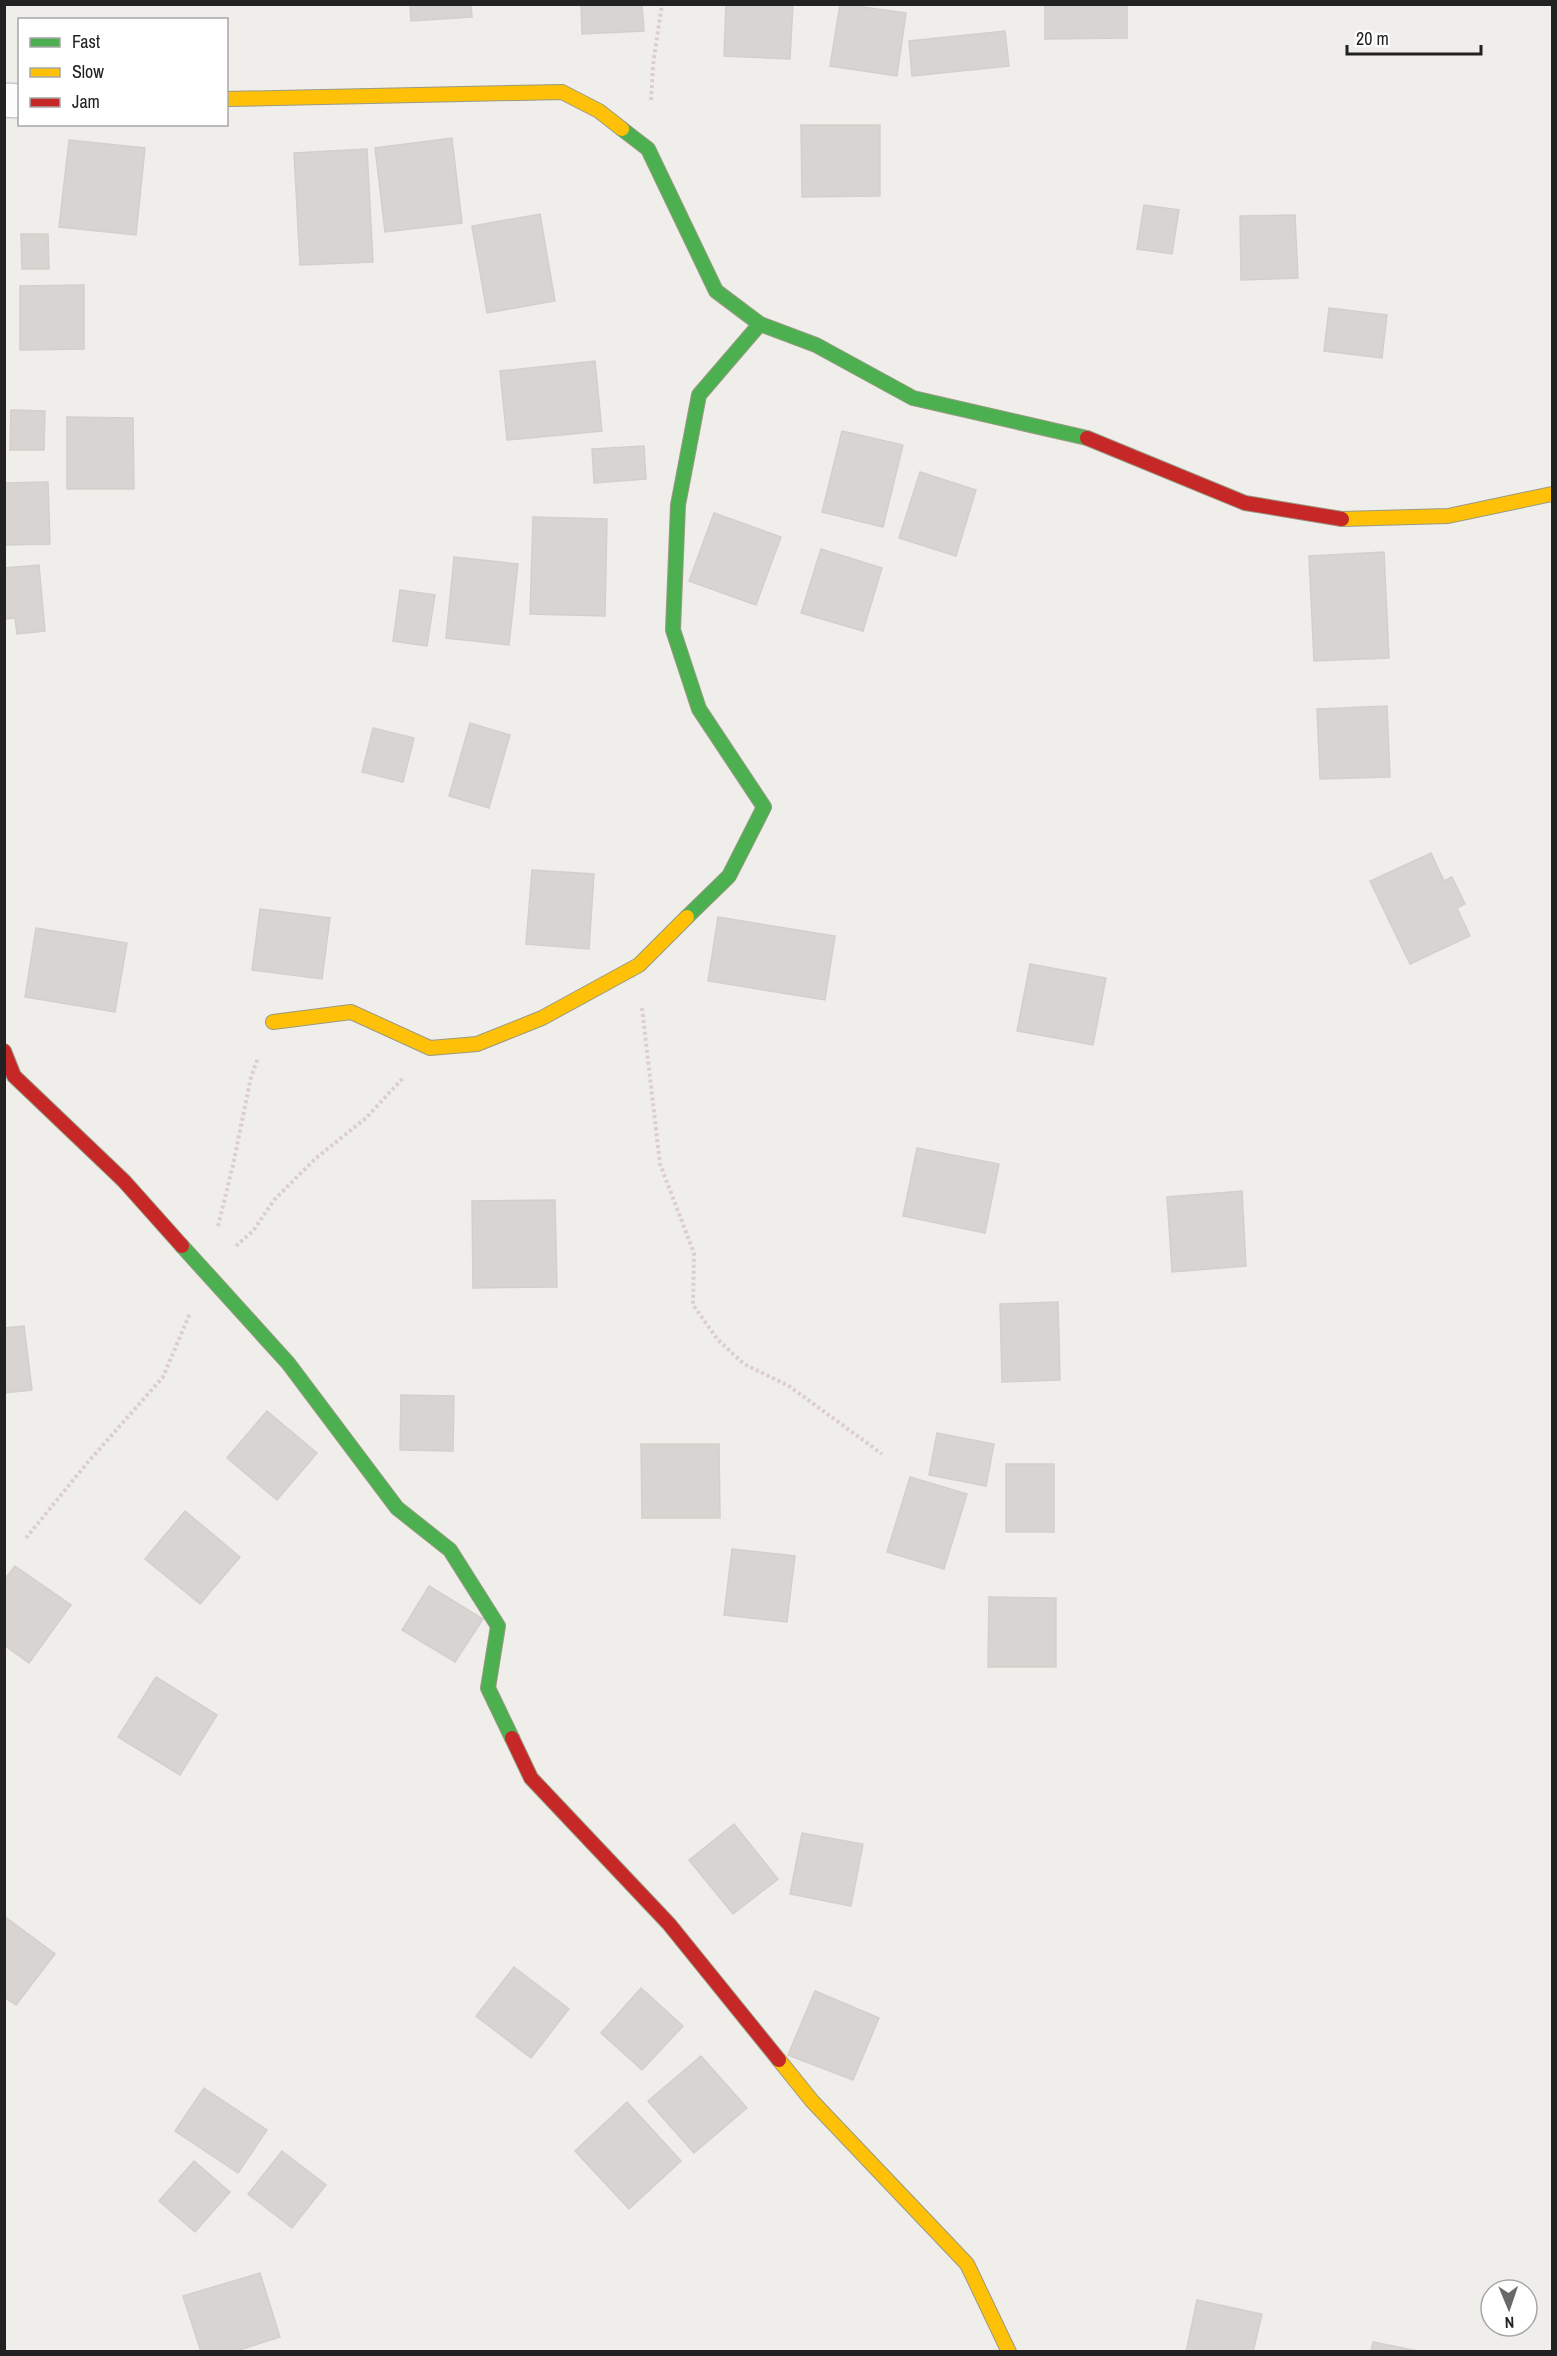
<svg xmlns="http://www.w3.org/2000/svg" width="1557" height="2356" font-family="'Archivo Narrow',sans-serif">
	<style>
		.building { fill: #d7d4d2; stroke: #d3d0cc; stroke-width: 1.5 }
		.lines { fill: none; stroke-linecap: round; stroke-linejoin: round }
		.street-casing { stroke: #c9c8c7; stroke-width: 36 }
		.fast-casing { stroke: #999a82; stroke-width: 16 }
		.slow-casing { stroke: #999a82; stroke-width: 16 }
		.jam-casing { stroke: #999a82; stroke-width: 16 }
		.path { stroke: #dccecd; stroke-width: 4; stroke-dasharray: 3 3; stroke-linecap: butt }
		.street { stroke: #fdfcfc; stroke-width: 33 }
		.fast { stroke: #4caf50; stroke-width: 14 }
		.slow { stroke: #ffc107; stroke-width: 14 }
		.jam { stroke: #c62828; stroke-width: 14 }
	</style>
	<rect width="100%" height="100%" fill="#f0eeeb"/>
	<!-- building -->
	<g class="building">
		<path d="M410 4H471L472 17 411 21Z"/>
		<path d="M581 4H642L644 31 582 34Z"/>
		<path d="M726 4H793L790 59 724 56Z"/>
		<path d="M840 4 906 13 897 76 830 66Z"/>
		<path d="M1045 4H1127V38L1045 39Z"/>
		<path d="M1005 31 1009 66 912 76 909 41Z"/>
		<path d="M801 125H880V196L802 197Z"/>
		<path d="M452 138 462 223 385 232 375 148Z"/>
		<path d="M69 140 145 148 136 235 59 227Z"/>
		<path d="M367 149 373 262 300 265 294 153Z"/>
		<path d="M1144 205 1179 210 1172 254 1137 249Z"/>
		<path d="M540 214 555 301 487 313 472 226Z"/>
		<path d="M1295 215 1298 278 1241 280 1240 216Z"/>
		<path d="M21 234H48L49 269H22Z"/>
		<path d="M84 285V349L20 350V286Z"/>
		<path d="M1329 308 1387 315 1382 358 1324 351Z"/>
		<path d="M595 361 602 431 507 440 500 371Z"/>
		<path d="M11 410 45 411 44 450H10Z"/>
		<path d="M67 417 133 418 134 489H67Z"/>
		<path d="M842 431 903 445 883 527 822 512Z"/>
		<path d="M644 446 646 479 594 483 592 449Z"/>
		<path d="M920 472 976 490 956 556 899 538Z"/>
		<path d="M48 482 50 544 4 545V483Z"/>
		<path d="M714 513 781 537 756 605 689 581Z"/>
		<path d="M533 517 607 519 605 616 530 614Z"/>
		<path d="M821 549 882 568 863 631 801 613Z"/>
		<path d="M1384 552 1389 658 1314 661 1309 556Z"/>
		<path d="M454 557 518 564 509 645 446 638Z"/>
		<path d="M39 565 45 631 17 634 15 618 4 619V568Z"/>
		<path d="M400 590 435 595 427 646 393 641Z"/>
		<path d="M1387 706 1390 777 1320 779 1317 709Z"/>
		<path d="M470 723 510 735 489 808 449 796Z"/>
		<path d="M373 728 414 738 403 782 362 772Z"/>
		<path d="M1431 853 1444 881 1452 877 1465 904 1457 908 1470 936 1410 964 1370 881Z"/>
		<path d="M532 870 594 874 589 949 526 944Z"/>
		<path d="M260 909 330 918 322 979 252 970Z"/>
		<path d="M718 917 835 936 825 1000 708 981Z"/>
		<path d="M36 928 127 943 115 1012 25 997Z"/>
		<path d="M1030 964 1106 978 1093 1045 1017 1031Z"/>
		<path d="M917 1148 999 1164 985 1233 903 1216Z"/>
		<path d="M1242 1191 1246 1266 1172 1272 1167 1197Z"/>
		<path d="M555 1200 557 1287 473 1288 472 1201Z"/>
		<path d="M1058 1302 1060 1380 1002 1382 1000 1304Z"/>
		<path d="M24 1326 32 1390 4 1393V1328Z"/>
		<path d="M401 1395 454 1396 453 1451 400 1450Z"/>
		<path d="M267 1411 317 1453 277 1500 227 1458Z"/>
		<path d="M937 1433 994 1444 986 1486 929 1475Z"/>
		<path d="M641 1444H719L720 1518H642Z"/>
		<rect x="1006" y="1464" width="48" height="68"/>
		<path d="M910 1477 967 1494 944 1569 887 1552Z"/>
		<path d="M185 1511 240 1557 200 1604 145 1559Z"/>
		<path d="M732 1549 795 1556 787 1622 724 1615Z"/>
		<path d="M15 1566 71 1605 29 1663 4 1645V1580Z"/>
		<path d="M429 1586 483 1619 455 1662 402 1630Z"/>
		<path d="M989 1597 1056 1598V1667H988Z"/>
		<path d="M156 1677 217 1715 180 1775 118 1737Z"/>
		<path d="M734 1824 778 1879 733 1914 689 1860Z"/>
		<path d="M802 1833 863 1844 851 1906 790 1894Z"/>
		<path d="M4 1916 55 1954 16 2005 4 1997Z"/>
		<path d="M514 1967 569 2009 531 2058 476 2016Z"/>
		<path d="M641 1988 683 2026 642 2070 601 2033Z"/>
		<path d="M815 1991 879 2018 853 2080 788 2055Z"/>
		<path d="M701 2056 747 2108 694 2153 648 2101Z"/>
		<path d="M204 2088 267 2130 238 2173 175 2131Z"/>
		<path d="M627 2102 681 2161 629 2209 575 2151Z"/>
		<path d="M282 2151 326 2185 292 2228 248 2194Z"/>
		<path d="M194 2161 230 2192 195 2232 159 2201Z"/>
		<path d="M260 2273 280 2337 233 2352H201L183 2296Z"/>
		<path d="M1197 2300 1262 2314 1253 2352H1186Z"/>
		<path d="M1373 2342 1423 2352H1371Z"/>
	</g>
	<g class="lines">
		<defs>
			<path id="street" d="M4 100 20 101"/>
			<g id="fast">
				<path d="M622 129 648 149 716 291 760 324 816 345 913 398 1087 438"/>
				<path d="M687 917 729 876 764 807 699 709 673 630 678 505 699 395 760 324"/>
				<path d="M182 1246 288 1363 397 1508 450 1550 498 1626 488 1688 512 1738"/>
			</g>
			<g id="slow">
				<path d="M226 99 562 92 599 111 622 129"/>
				<path d="M1342 519 1448 516 1552 494"/>
				<path d="M273 1022 351 1012 430 1048 477 1044 542 1018 639 965 687 917"/>
				<path d="M779 2060 812 2101 967 2264 1009 2352"/>
			</g>
			<g id="jam">
				<path d="M1087 438 1245 503 1342 519"/>
				<path d="M4 1051 14 1076 124 1181 182 1246"/>
				<path d="M512 1738 531 1778 669 1924 779 2060"/>
			</g>
		</defs>
		<!-- street casing -->
		<use href="#street" class="street-casing"/>
		<!-- fast casing -->
		<use href="#fast" class="fast-casing"/>
		<!-- slow casing -->
		<use href="#slow" class="slow-casing"/>
		<!-- jam casing -->
		<use href="#jam" class="jam-casing"/>
		<!-- path -->
		<g class="path">
			<path d="M651 100 653 65 662 4"/>
			<path d="M642 1008 660 1164 694 1253 693 1305 718 1340 744 1364 789 1386 882 1454"/>
			<path d="M218 1226 233 1165 251 1077 258 1058"/>
			<path d="M236 1246 253 1231 274 1200 315 1159 366 1118 403 1078"/>
			<path d="M26 1538 88 1462 163 1377 190 1313"/>
		</g>
		<!-- street -->
		<use href="#street" class="street"/>
		<!-- fast -->
		<use href="#fast" class="fast"/>
		<!-- slow -->
		<use href="#slow" class="slow"/>
		<!-- jam -->
		<use href="#jam" class="jam"/>
	</g>
	<!-- border -->
	<rect width="1557" height="2356" fill="none" stroke="#222222" stroke-width="12"/>
	<!-- legend -->
	<rect x="18" y="18" width="210" height="108" fill="#ffffff" stroke="#a7a7a7" stroke-width="1.5"/>
	<rect x="30" y="38" width="30" height="9" fill="#4caf50" stroke="#a7a7a7" stroke-width="1.5"/>
	<text x="72" y="48" font-size="18" fill="#222222">Fast</text>
	<rect x="30" y="68" width="30" height="9" fill="#ffc107" stroke="#a7a7a7" stroke-width="1.5"/>
	<text x="72" y="78" font-size="18" fill="#222222">Slow</text>
	<rect x="30" y="98" width="30" height="9" fill="#c62828" stroke="#a7a7a7" stroke-width="1.5"/>
	<text x="72" y="108" font-size="18" fill="#222222">Jam</text>
	<!-- north arrow -->
	<g transform="translate(1509 2308) rotate(178)"><circle r="28" fill="#ffffff" stroke="#a7a7a7" stroke-width="1.5"/>
	<path d="M0-4.5L10 22L0 15L-10 22Z" fill="#6a6968"/>
	<text y="-9" font-size="16" font-weight="bold" text-anchor="middle" fill="#222222">N</text>
	</g>
	<!-- scale -->
	<path d="M1347 45v9h134v-9" fill="none" stroke="#222222" stroke-width="3"/>
	<text x="1356" y="45" font-size="18" fill="#222222" stroke="#ffffff" stroke-width="4.5" paint-order="stroke">20 m</text>
</svg>
